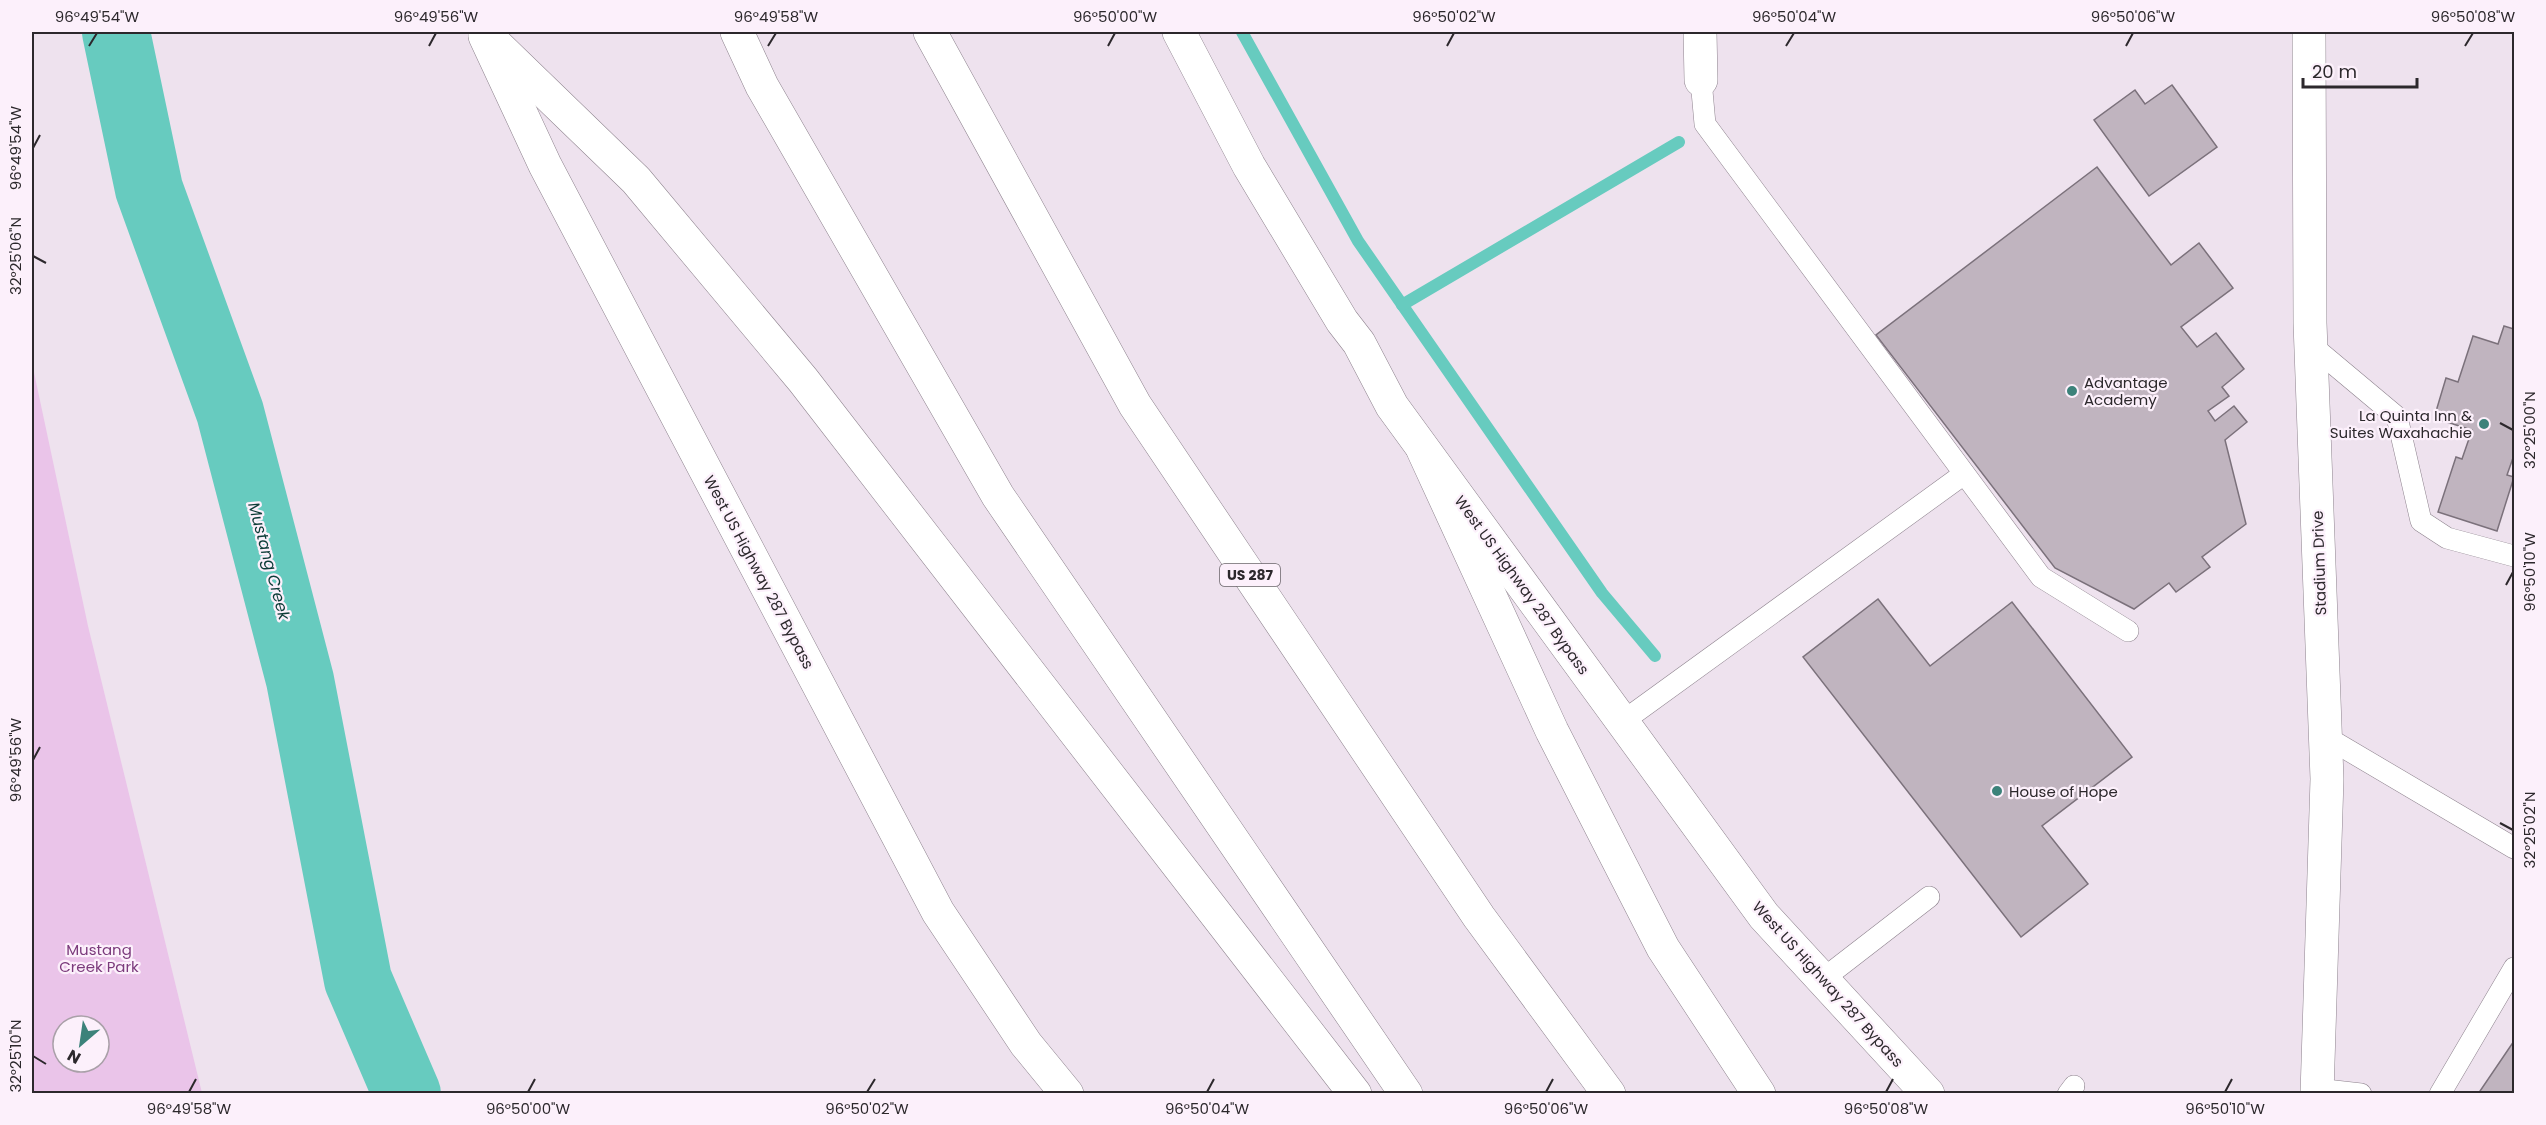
<svg xmlns="http://www.w3.org/2000/svg" width="2546" height="1125" font-family="Poppins,sans-serif">
	<style>
		.green { fill: #eac4e9; fill-rule: evenodd }
		.lines { fill: none; stroke-linecap: round; stroke-linejoin: round }
		.stream { stroke: #67cbbf; stroke-width: 12 }
		.river { stroke: #67cbbf; stroke-width: 68 }
		.building { fill: #c0b4bf; stroke: #7b717b; stroke-width: 1.5 }
		.lane-casing { stroke: #8e838e; stroke-width: 22 }
		.street-casing { stroke: #8e838e; stroke-width: 34 }
		.secondary-casing { stroke: #8e838e; stroke-width: 34 }
		.highway-casing { stroke: #8e838e; stroke-width: 34 }
		.lane { stroke: #fff; stroke-width: 21 }
		.street { stroke: #fff; stroke-width: 33 }
		.secondary { stroke: #fff; stroke-width: 33 }
		.highway { stroke: #fff; stroke-width: 33 }
		.ticks { fill: none; stroke: #2c282c; stroke-width: 2 }
		.poi-dot { fill: #3c827a; stroke: #fcf0fb; stroke-width: 2 }
		.labels { text-anchor: middle; dominant-baseline: central; stroke-width: 4.5; stroke-linejoin: round; paint-order: stroke }
		.shield { fill: #fcf0fb; stroke: #6a646a; stroke-width: 1.5 }
		.shield-label { font-size: 14px; font-weight: bold; fill: #2c282c }
		.poi-label { font-size: 15px; fill: #2c282c; stroke: #fcf0fb; text-anchor: start }
		.street-label { font-size: 15px; fill: #2c282c; stroke: #fcf0fb }
		.park-label { font-size: 15px; fill: #7b3a7c; stroke: #fcf0fb }
		.water-label { font-size: 16px; font-style: italic; fill: #0c3c37; stroke: #fcf0fb }
		.neatline { fill: none; stroke: #2c282c; stroke-width: 2 }
		.ticks-label { font-size: 15px; text-anchor: middle; fill: #2c282c }
	</style>
	<rect width="100%" height="100%" fill="#eee2ee"/>
	<!-- green -->
	<path class="green" d="M32 363 88 626 202 1093H32ZM63 1026H99V1062H63Z"/>
	<g class="lines">
		<!-- stream -->
		<g class="stream">
			<path d="M1242 32 1358 241 1602 593 1655 656"/>
			<path d="M1402 305 1679 142"/>
		</g>
		<!-- river -->
		<path class="river" d="M116 32 149 189 230 412 300 680 358 980 407 1094"/>
	</g>
	<!-- building -->
	<g class="building">
		<path d="M2172 85 2217 147 2149 196 2094 120 2135 90 2145 104Z"/>
		<path d="M2097 167 2171 265 2199 243 2233 288 2181 327 2197 347 2216 333 2244 369 2222 387 2229 396 2208 411 2215 421 2234 406 2247 422 2225 440 2246 524 2202 557 2210 567 2176 592 2169 583 2134 609 2055 568 1876 335Z"/>
		<path d="M2504 326 2514 329V455L2507 475 2514 477 2497 531 2438 512 2456 457 2462 459 2472 430 2434 418 2446 378 2458 382 2473 336 2498 344Z"/>
		<path d="M1878 599 1930 666 2012 602 2132 757 2042 826 2088 884 2021 937 1803 657Z"/>
		<path d="M2514 1041V1094H2478Z"/>
	</g>
	<g class="lines">
		<defs>
			<g id="lane">
				<path d="M1701 80 1705 124 2041 577 2128 631"/>
				<path d="M2311 345 2397 417 2421 521 2447 538 2514 556"/>
				<path d="M1622 722 1964 474"/>
				<path d="M2326 737 2514 848"/>
				<path d="M1823 979 1929 897"/>
				<path d="M2317 1089 2361 1094"/>
				<path d="M2068 1094 2074 1086"/>
				<path d="M2440 1094 2514 968"/>
			</g>
			<g id="street">
				<path d="M1700 32 1701 80"/>
				<path d="M2309 32 2310 323 2327 779 2317 1094"/>
			</g>
			<g id="secondary">
				<path d="M1179 32 1249 166 1342 321 1359 343 1392 406 1764 916 1928 1094"/>
				<path d="M485 36 545 165 938 912 1026 1044 1067 1094"/>
			</g>
			<g id="highway">
				<path d="M737 32 762 86 998 496 1406 1094"/>
				<path d="M930 32 1135 405 1479 917 1609 1094"/>
				<path d="M485 34 636 180 803 380 1355 1094"/>
				<path d="M1423 450 1552 731 1663 948 1759 1094"/>
			</g>
		</defs>
		<!-- lane casing -->
		<use href="#lane" class="lane-casing"/>
		<!-- street casing -->
		<use href="#street" class="street-casing"/>
		<!-- secondary casing -->
		<use href="#secondary" class="secondary-casing"/>
		<!-- highway casing -->
		<use href="#highway" class="highway-casing"/>
		<!-- lane -->
		<use href="#lane" class="lane"/>
		<!-- street -->
		<use href="#street" class="street"/>
		<!-- secondary -->
		<use href="#secondary" class="secondary"/>
		<!-- highway -->
		<use href="#highway" class="highway"/>
	</g>
	<!-- ticks -->
	<path class="ticks" d="M89 46 97 33M429 46 436 33M768 46 776 33M1108 46 1115 33M1447 46 1454 33M1786 46 1794 33M2126 46 2133 33M2465 46 2473 33M33 148 40 135M33 256 46 263M2500 423 2513 430M2506 585 2513 572M33 760 40 747M2500 823 2513 830M33 1056 46 1064M189 1092 196 1079M528 1092 535 1079M867 1092 875 1079M1207 1092 1214 1079M1546 1092 1553 1079M1886 1092 1893 1079M2225 1092 2232 1079"/>
	<!-- markers -->
	<g class="poi-dot">
		<circle cx="2072" cy="391" r="6"/>
		<circle cx="2484" cy="424" r="6"/>
		<circle cx="1997" cy="791" r="6"/>
	</g>
	<g class="labels">
		<!-- shield labels -->
		<rect class="shield" x="1220" y="564" width="60" height="22" rx="4.5"/>
		<g class="shield-label">
			<text x="1250" y="575">US 287</text>
		</g>
		<!-- poi labels -->
		<g class="poi-label">
			<text x="2084" y="382">Advantage<tspan x="2084" dy="17">Academy</tspan></text>
			<text x="2472" y="415" text-anchor="end">La Quinta Inn &amp;<tspan x="2472" dy="17">Suites Waxahachie</tspan></text>
			<text x="2009" y="791">House of Hope</text>
		</g>
		<!-- street labels -->
		<g class="street-label">
			<text transform="translate(2319 563) rotate(-92)">Stadium Drive</text>
			<text transform="translate(759 572) rotate(62)">West US Highway 287 Bypass</text>
			<text transform="translate(1522 585) rotate(54)">West US Highway 287 Bypass</text>
			<text transform="translate(1828 984) rotate(48)">West US Highway 287 Bypass</text>
		</g>
		<!-- park labels -->
		<g class="park-label">
			<text x="99" y="949">Mustang<tspan x="99" dy="17">Creek Park</tspan></text>
		</g>
		<!-- water labels -->
		<g class="water-label">
			<text transform="translate(269 561) rotate(75)">Mustang Creek</text>
		</g>
	</g>
	<!-- border -->
	<rect width="2546" height="1125" fill="none" stroke="#fcf0fb" stroke-width="66"/>
	<!-- north arrow -->
	<g transform="translate(81 1044) rotate(209)"><circle r="28" fill="#fcf0fb" stroke="#a9a0a8" stroke-width="1.5"/>
	<path d="M0-4.5L10 22L0 15L-10 22Z" fill="#3c827a"/>
	<text y="-9" font-size="16" font-weight="bold" text-anchor="middle" fill="#2c282c">N</text>
	</g>
	<!-- scale -->
	<path d="M2303 78v9h114v-9" fill="none" stroke="#2c282c" stroke-width="3"/>
	<text x="2312" y="78" font-size="18" fill="#2c282c" stroke="#fcf0fb" stroke-width="4.5" paint-order="stroke">20 m</text>
	<rect x="33" y="33" width="2480" height="1059" class="neatline"/>
	<g class="ticks-label">
		<text x="97" y="22">96°49'54"W</text>
		<text x="436" y="22">96°49'56"W</text>
		<text x="776" y="22">96°49'58"W</text>
		<text x="1115" y="22">96°50'00"W</text>
		<text x="1454" y="22">96°50'02"W</text>
		<text x="1794" y="22">96°50'04"W</text>
		<text x="2133" y="22">96°50'06"W</text>
		<text x="2473" y="22">96°50'08"W</text>
		<text transform="translate(16 148) rotate(-90)" y="5">96°49'54"W</text>
		<text transform="translate(16 256) rotate(-90)" y="5">32°25'06"N</text>
		<text transform="translate(2530 430) rotate(-90)" y="5">32°25'00"N</text>
		<text transform="translate(2530 572) rotate(-90)" y="5">96°50'10"W</text>
		<text transform="translate(16 760) rotate(-90)" y="5">96°49'56"W</text>
		<text transform="translate(2530 830) rotate(-90)" y="5">32°25'02"N</text>
		<text transform="translate(16 1056) rotate(-90)" y="5">32°25'10"N</text>
		<text x="189" y="1114">96°49'58"W</text>
		<text x="528" y="1114">96°50'00"W</text>
		<text x="867" y="1114">96°50'02"W</text>
		<text x="1207" y="1114">96°50'04"W</text>
		<text x="1546" y="1114">96°50'06"W</text>
		<text x="1886" y="1114">96°50'08"W</text>
		<text x="2225" y="1114">96°50'10"W</text>
	</g>
</svg>
